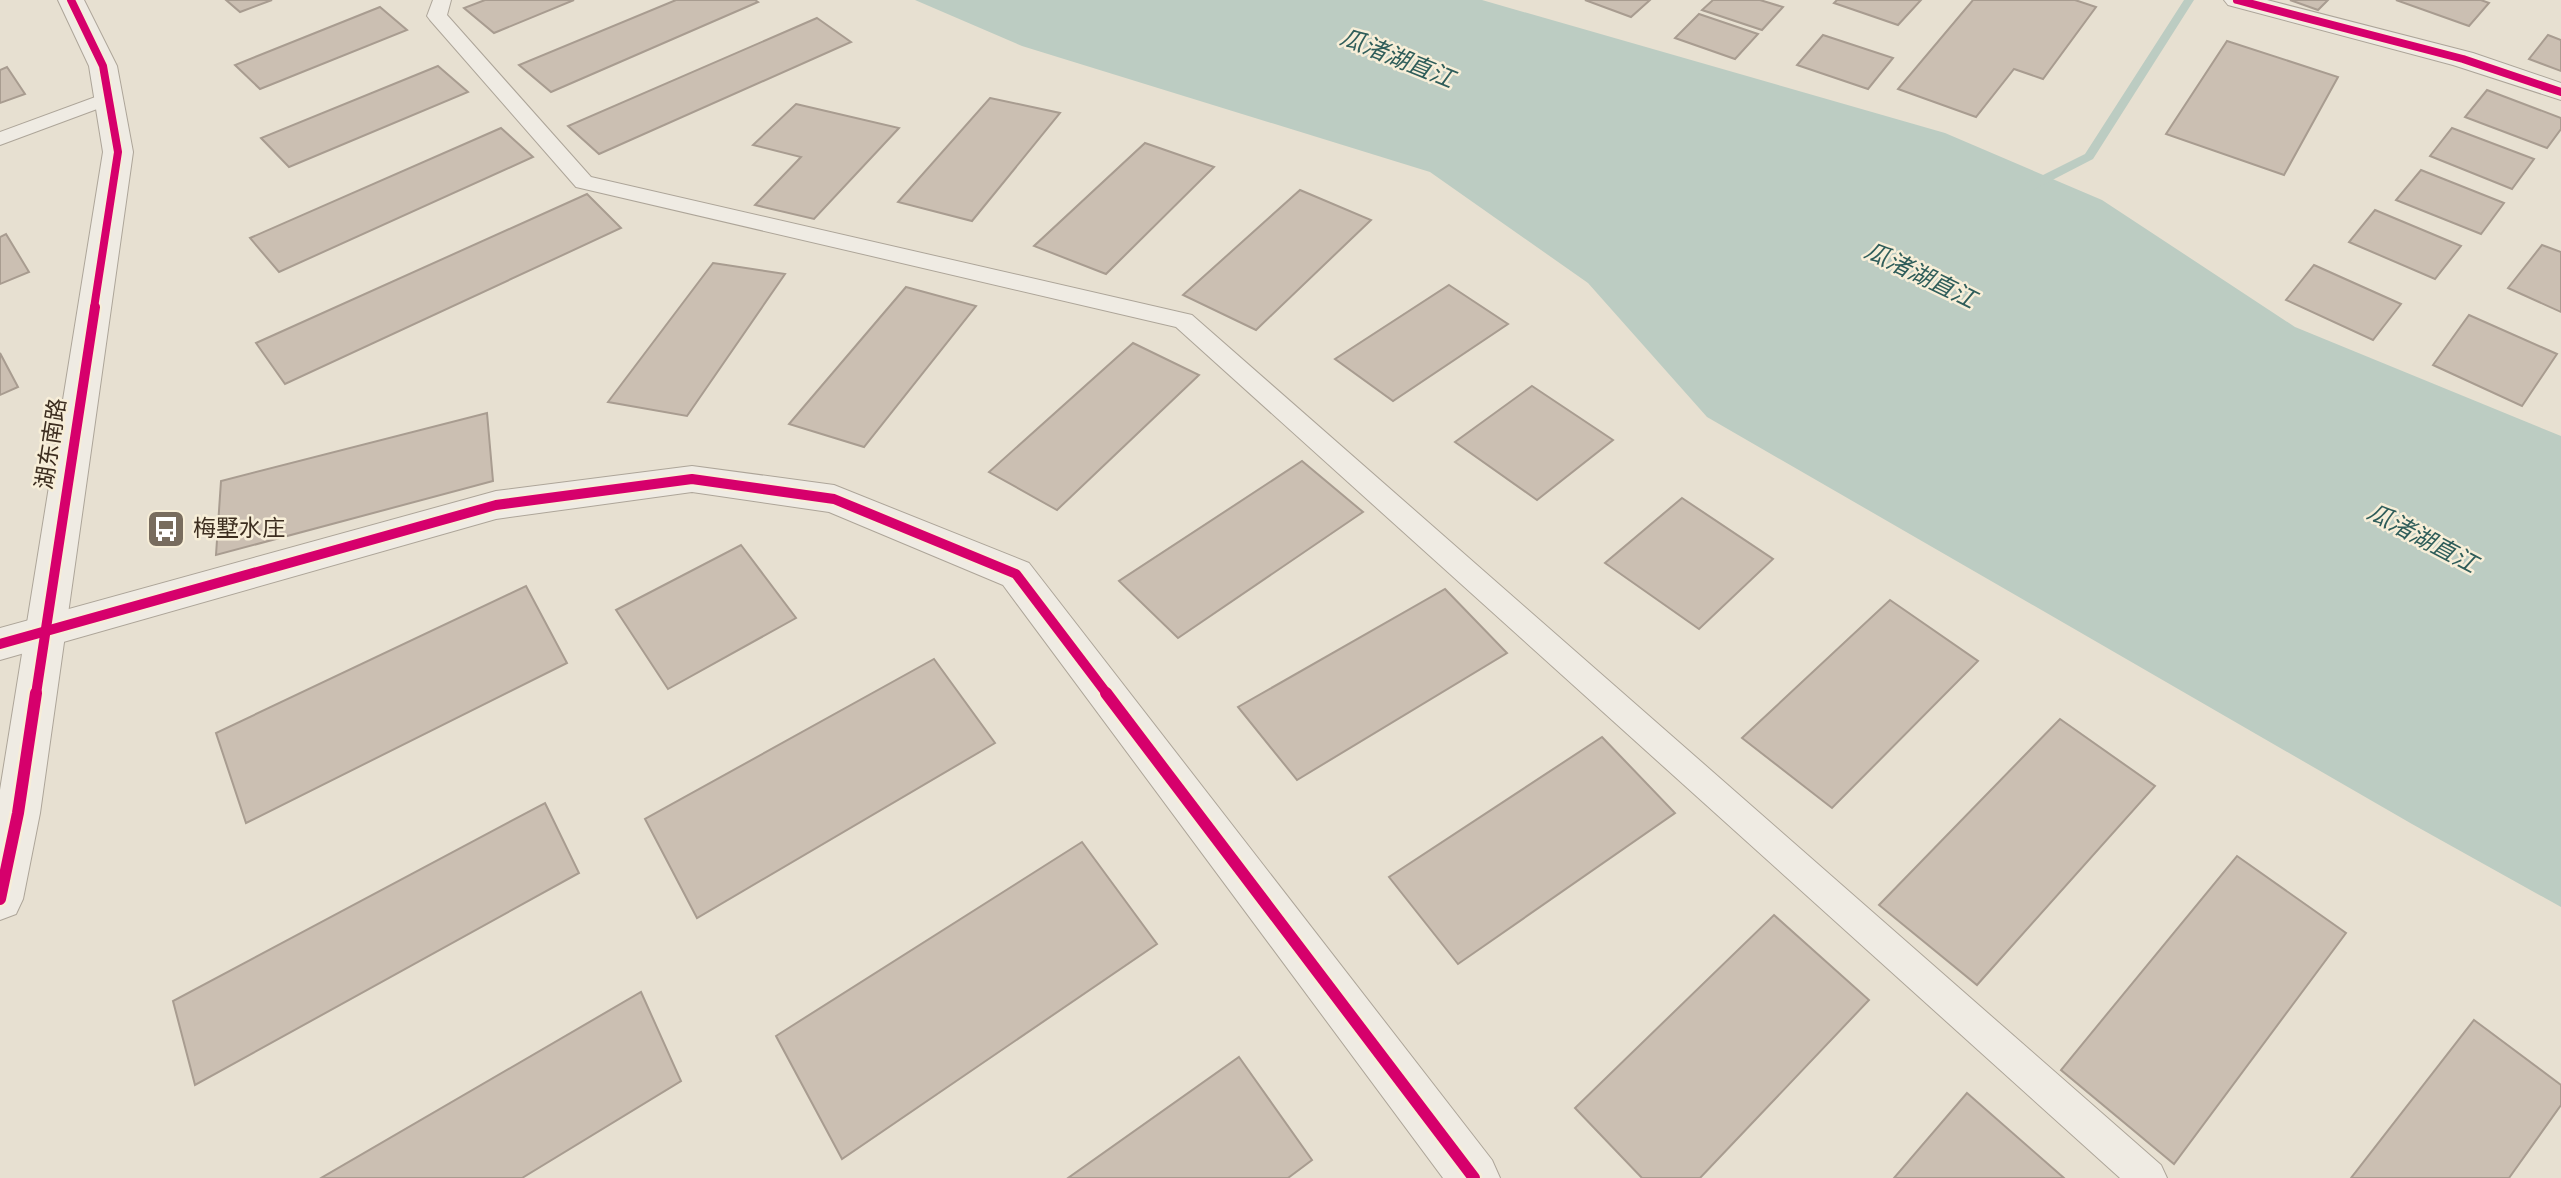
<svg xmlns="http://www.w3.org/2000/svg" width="2561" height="1178" font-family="Spectral,'Noto Sans SC',serif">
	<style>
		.water { fill: #bcccc2 }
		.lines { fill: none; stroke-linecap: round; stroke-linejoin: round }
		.stream { fill: #bcccc2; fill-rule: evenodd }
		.building { fill: #cbbfb2; stroke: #a89c90; stroke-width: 2 }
		.service-casing { stroke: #ada599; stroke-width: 2 }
		.minor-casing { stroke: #ada599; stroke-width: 2 }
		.tertiary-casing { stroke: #ada599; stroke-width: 2 }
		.service { fill: #efebe3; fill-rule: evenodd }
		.minor { fill: #efebe3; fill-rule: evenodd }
		.tertiary { fill: #efebe3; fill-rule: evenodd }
		.cycleway-far2-casing { stroke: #f7eed8; stroke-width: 11 }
		.cycleway-far1-casing { stroke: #f7eed8; stroke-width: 14 }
		.cycleway-casing { stroke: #f7eed8; stroke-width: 17 }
		.cycleway-far2 { stroke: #d6006c; stroke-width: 8 }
		.cycleway-far1 { stroke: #d6006c; stroke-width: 10 }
		.cycleway { stroke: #d6006c; stroke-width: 12 }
		.labels { text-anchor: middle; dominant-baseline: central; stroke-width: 5; stroke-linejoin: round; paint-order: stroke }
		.street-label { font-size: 23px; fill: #3d2e20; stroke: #f7eed8 }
		.poi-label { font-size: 23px; fill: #3d2e20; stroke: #f7eed8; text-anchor: start }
		.water-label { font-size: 24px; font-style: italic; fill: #2f5d5a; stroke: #f7eed8 }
	</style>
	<rect width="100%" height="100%" fill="#e7e0d1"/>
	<!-- water -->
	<path class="water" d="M915 0H1482L1945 133 2102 200 2295 327 2561 436V907L2412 824 1707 417 1588 283 1430 172 1022 46Z"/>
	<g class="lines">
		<!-- stream -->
		<path class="stream" d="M2184 0H2194L2093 159 2033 190H2025V184L2085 154Z"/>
	</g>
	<!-- building -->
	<g class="building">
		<path d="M226 0H272L240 12Z"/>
		<path d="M485 0H574L494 33 464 8Z"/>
		<path d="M676 0H755L758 2 551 92 519 65Z"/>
		<path d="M1585 0H1650L1631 17Z"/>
		<path d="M1713 0H1760L1783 7 1762 30 1702 10Z"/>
		<path d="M1837 0H1921L1898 25 1834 3Z"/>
		<path d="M1973 0H2075L2096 7 2043 79 2014 69 1976 117 1898 89Z"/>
		<path d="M2290 0H2328L2318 10Z"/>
		<path d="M2396 0H2481L2489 3 2469 26Z"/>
		<path d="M380 7 407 30 260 89 235 65Z"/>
		<path d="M1699 14 1758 34 1735 59 1675 38Z"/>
		<path d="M817 18 851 42 599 154 568 126Z"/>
		<path d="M1823 35 1893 58 1868 89 1797 65Z"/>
		<path d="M2548 35 2561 40V71L2529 59Z"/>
		<path d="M2227 41 2338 77 2284 175 2166 134Z"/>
		<path d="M438 66 468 92 289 167 261 138Z"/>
		<path d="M7 67 25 94 0 103V70Z"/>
		<path d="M2487 90 2561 118V129L2547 148 2465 117Z"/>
		<path d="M990 98 1060 113 972 221 898 202Z"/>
		<path d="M796 104 899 128 814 219 755 205 801 157 753 145Z"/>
		<path d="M501 128 533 157 279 272 250 238Z"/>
		<path d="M2452 128 2534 159 2512 189 2430 156Z"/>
		<path d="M1145 143 1214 167 1106 274 1034 246Z"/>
		<path d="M2421 170 2504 203 2481 234 2396 200Z"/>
		<path d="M1300 190 1371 220 1256 330 1183 295Z"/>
		<path d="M587 194 621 228 285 384 256 343Z"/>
		<path d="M2375 210 2461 246 2435 279 2349 242Z"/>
		<path d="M6 234 29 272 0 284V237Z"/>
		<path d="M2542 245 2561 252V312L2508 288Z"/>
		<path d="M713 263 785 274 687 416 608 402Z"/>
		<path d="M2314 265 2401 304 2373 340 2286 300Z"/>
		<path d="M1449 285 1508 324 1393 401 1335 359Z"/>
		<path d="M906 287 976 306 864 447 789 424Z"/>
		<path d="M2469 315 2557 354 2522 406 2433 365Z"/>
		<path d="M1133 343 1199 375 1057 510 989 472Z"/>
		<path d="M0 353 18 387 0 395Z"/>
		<path d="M1532 386 1613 440 1537 500 1455 442Z"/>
		<path d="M487 413 493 481 216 555 221 481Z"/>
		<path d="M1302 461 1363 512 1178 638 1119 581Z"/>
		<path d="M1682 498 1773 559 1699 629 1605 563Z"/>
		<path d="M741 545 796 618 668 689 616 610Z"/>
		<path d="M526 586 567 663 246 823 216 733Z"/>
		<path d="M1445 589 1507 653 1297 780 1238 707Z"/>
		<path d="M1890 600 1978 661 1832 808 1742 738Z"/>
		<path d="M934 659 995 743 697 918 645 819Z"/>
		<path d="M2060 719 2155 786 1977 985 1879 905Z"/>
		<path d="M1602 737 1675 813 1458 964 1389 877Z"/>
		<path d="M545 803 579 873 195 1085 173 1001Z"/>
		<path d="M1082 842 1157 944 842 1159 776 1036Z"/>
		<path d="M2237 856 2346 933 2174 1164 2061 1070Z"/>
		<path d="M1774 915 1869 1000 1700 1178H1642L1575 1108Z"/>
		<path d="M641 992 681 1081 522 1178H321Z"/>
		<path d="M2474 1020 2561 1085V1105L2509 1178H2351Z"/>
		<path d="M1239 1057 1312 1160 1288 1178H1068Z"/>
		<path d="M1967 1093 2064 1178H1894Z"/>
	</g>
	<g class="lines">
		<defs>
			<g id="service">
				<path d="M433 0H451L447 15 591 177 1192 315 2161 1165 2167 1178H2120L1176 327 576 187 430 20 427 16Z"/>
				<path d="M109 92 116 94 119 98 116 102 0 145V132Z"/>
			</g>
			<g id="minor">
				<path d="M2224 0H2267L2473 53 2561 83V100L2453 65 2228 5Z"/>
				<path d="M692 466 834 485 1029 563 1492 1160 1500 1178H1443L1003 585 829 512 692 492 496 519 0 660V628L496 491Z"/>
			</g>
			<path id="tertiary" d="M58 0H84L117 66 133 152 40 813 23 899 16 914 0 920V790L103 152 89 66Z"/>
		</defs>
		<!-- service casing -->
		<use href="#service" class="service-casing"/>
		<!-- minor casing -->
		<use href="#minor" class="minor-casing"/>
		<!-- tertiary casing -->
		<use href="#tertiary" class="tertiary-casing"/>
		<!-- service -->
		<use href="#service" class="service"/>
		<!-- minor -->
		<use href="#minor" class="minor"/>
		<!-- tertiary -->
		<use href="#tertiary" class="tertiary"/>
		<defs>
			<g id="cycleway-far2">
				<path d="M71 0 103 66 118 152 94 308"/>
				<path d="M2237 0 2463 59 2561 92"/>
			</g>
			<g id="cycleway-far1">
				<path d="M0 644 496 505 692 479 834 499 1016 574 1107 694"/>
				<path d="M36 694 95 307"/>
			</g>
			<g id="cycleway">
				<path d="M1106 693 1474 1178"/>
				<path d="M0 899 18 813 36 693"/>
			</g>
		</defs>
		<!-- cycleway-far2 casing -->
		<use href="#cycleway-far2" class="cycleway-far2-casing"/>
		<!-- cycleway-far1 casing -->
		<use href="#cycleway-far1" class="cycleway-far1-casing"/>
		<!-- cycleway casing -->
		<use href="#cycleway" class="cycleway-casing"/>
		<!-- cycleway-far2 -->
		<use href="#cycleway-far2" class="cycleway-far2"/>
		<!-- cycleway-far1 -->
		<use href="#cycleway-far1" class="cycleway-far1"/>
		<!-- cycleway -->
		<use href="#cycleway" class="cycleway"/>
	</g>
	<!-- icons -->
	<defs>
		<symbol id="bus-square" viewBox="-11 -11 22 22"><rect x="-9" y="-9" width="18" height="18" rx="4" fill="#786c5e" stroke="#f7eed8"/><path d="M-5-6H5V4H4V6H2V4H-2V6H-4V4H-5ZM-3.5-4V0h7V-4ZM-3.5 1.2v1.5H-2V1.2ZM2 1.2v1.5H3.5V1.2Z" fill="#fff"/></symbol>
	</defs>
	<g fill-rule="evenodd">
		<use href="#bus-square" x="144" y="507" width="44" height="44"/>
	</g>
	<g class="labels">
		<!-- street labels -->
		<g class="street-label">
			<text transform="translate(52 444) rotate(-81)">湖东南路</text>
		</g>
		<!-- poi labels -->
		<g class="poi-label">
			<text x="193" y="529">梅墅水庄</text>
		</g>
		<!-- water labels -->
		<g class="water-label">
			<text transform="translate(1397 59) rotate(22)">瓜渚湖直江</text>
			<text transform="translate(1920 276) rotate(26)">瓜渚湖直江</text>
			<text transform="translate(2422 539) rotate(28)">瓜渚湖直江</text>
		</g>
	</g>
</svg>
